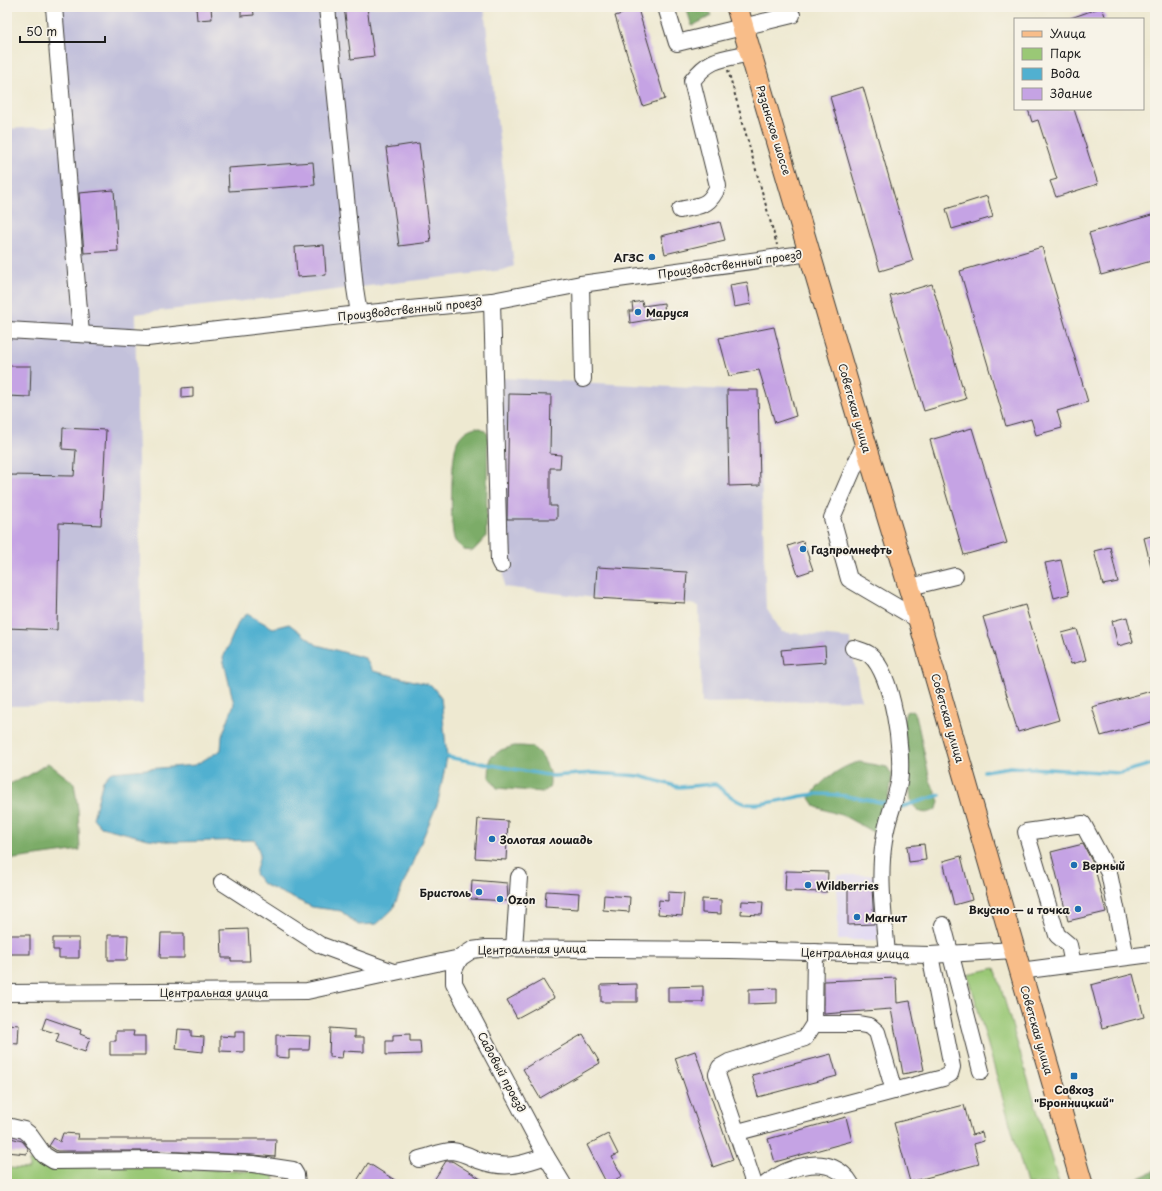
<svg xmlns="http://www.w3.org/2000/svg" width="1162" height="1191" font-family="'Playpen Sans',sans-serif">
	<style>
		.built { fill: #ded5f5 }
		.industrial { fill: #c3c1db }
		.green { fill: #9ac876; stroke: #5b7249 }
		.forest { fill: #7bac67; stroke: #4c6442 }
		.water { fill: #51b0d0; stroke: #366676 }
		.lines { fill: none; stroke-linecap: round; stroke-linejoin: round }
		.stream { stroke: #51b0d0; stroke-width: 3.5 }
		.building { fill: #c5a3e4 }
		.minor-casing { stroke: #3c3b37; stroke-width: 18 }
		.major-casing { stroke: #3c3b37; stroke-width: 23 }
		.path { stroke: #3c3b37; stroke-width: 2; stroke-dasharray: 3 3; stroke-linecap: butt }
		.minor { stroke: #fff; stroke-width: 16 }
		.major { stroke: #f8bd89; stroke-width: 21 }
		.poi-dot { fill: #1f6fb2; stroke: #f7f3e8; stroke-width: 1.5 }
		.labels { text-anchor: middle; dominant-baseline: central; stroke-width: 3.5; stroke-linejoin: round; paint-order: stroke }
		.street-label { font-size: 11px; fill: #1c1c1c; stroke: #f7f3e8 }
		.poi-label { font-size: 11px; font-weight: bold; fill: #1c1c1c; stroke: #f7f3e8; text-anchor: start }
	</style>
	<rect width="100%" height="100%" fill="#f7f3e8"/>
	<filter id="ink" filterUnits="userSpaceOnUse"><feTurbulence type="fractalNoise" baseFrequency=".025" numOctaves="2"/><feDisplacementMap in="SourceGraphic" scale="8" xChannelSelector="R" yChannelSelector="G"/><feConvolveMatrix kernelMatrix="1 2 1 2 8 2 1 2 1" color-interpolation-filters="sRGB"/></filter>
	<filter id="wash" filterUnits="userSpaceOnUse"><feTurbulence type="fractalNoise" baseFrequency=".012" numOctaves="4" result="noise"/><feDisplacementMap in="SourceGraphic" scale="16" xChannelSelector="R" yChannelSelector="G"/><feGaussianBlur stdDeviation="0.9" result="paint"/><feColorMatrix in="noise" values="0 0 0 0 0 0 0 0 0 0 0 0 0 0 0 0 0 1.4 0 .05"/><feComposite in="paint" operator="in"/></filter>
	<g filter="url(#wash)">
		<rect width="100%" height="100%" fill="#eee9d1"/>
		<!-- built -->
		<path class="built" d="M837 875H878V940H838Z"/>
		<!-- industrial -->
		<g class="industrial">
			<path d="M59 7H484L514 266 503 270 135 314 143 704 7 706V129L68 125Z"/>
			<path d="M502 378 727 390H758L766 608 782 632 850 638 861 700 702 703 699 606 685 603 595 598 504 587Z"/>
		</g>
		<!-- green -->
		<g class="green">
			<path d="M995 968 1059 1184H1027L968 974Z"/>
			<path d="M29 1160 48 1167 114 1165 260 1172 275 1176 273 1184H7V1168L29 1169Z"/>
		</g>
		<!-- forest -->
		<g class="forest">
			<path d="M686 7H708L711 16 692 26Z"/>
			<path d="M477 427 483 429 488 434 486 537 473 551 464 550C462 547 457 544 455 541 449 530 451 451 458 440 462 433 469 428 477 427Z"/>
			<path d="M912 710 916 715 930 780 939 801 937 809C925 816 917 813 911 801L903 721 906 712Z"/>
			<path d="M514 746C520 746 529 746 533 748 545 755 553 776 549 788L543 792 497 788 489 777 490 758 501 750Z"/>
			<path d="M860 762 887 767 891 773C890 789 886 821 873 832L844 816 816 807 810 798C817 783 844 764 860 762Z"/>
			<path d="M48 763 74 783 78 809 80 850 7 860V785L28 776Z"/>
			<path d="M1155 1171V1184H1132L1139 1178Z"/>
		</g>
		<!-- water -->
		<path class="water" d="M247 614 273 628 289 624 317 645 365 658 373 671 431 685 441 697 447 757 438 802 393 909 377 924 358 925 341 911 312 907 263 884 255 874 260 854 255 840 174 842 148 839 101 827 93 818 103 781 111 772 195 765 221 750 222 736 234 704 223 658 239 621Z"/>
		<g class="lines">
			<!-- stream -->
			<g class="stream">
				<path d="M447 757 553 776 593 773 640 776 679 787 715 784C723 790 731 798 740 802 756 810 799 794 818 794 842 794 865 799 888 804"/>
				<path d="M984 771 1011 767 1120 773 1155 763"/>
				<path d="M896 806 901 807 940 795"/>
			</g>
		</g>
		<g id="blocks">
			<!-- building -->
			<g class="building">
				<path d="M196 7H211L212 19 197 20Z"/>
				<path d="M241 7H253L254 15 241 16Z"/>
				<path d="M344 7H367L374 56 351 59Z"/>
				<path d="M1102 7 1106 19H1071V18Z"/>
				<path d="M638 9 665 99 643 106 615 16Z"/>
				<path d="M863 87 913 261 880 271 830 97Z"/>
				<path d="M1028 109H1074L1098 184 1056 197 1050 181 1057 179 1038 120 1032 122Z"/>
				<path d="M419 143 431 242 399 246 386 148Z"/>
				<path d="M313 162 315 185 229 191 228 168Z"/>
				<path d="M114 190 118 251 84 253 79 193Z"/>
				<path d="M987 196 993 217 952 229 946 209Z"/>
				<path d="M1155 214V260L1101 275 1089 233Z"/>
				<path d="M720 222 725 240 665 254 661 236Z"/>
				<path d="M324 245 326 275 297 277 295 247Z"/>
				<path d="M1042 247 1088 402 1057 411 1062 428 1036 435 1031 419 1006 426 960 271Z"/>
				<path d="M747 282 751 304 734 307 730 285Z"/>
				<path d="M932 284 966 399 924 411 890 296Z"/>
				<path d="M642 301 643 306 664 303 665 317 630 323 629 311H633L632 303Z"/>
				<path d="M774 327 796 416 775 423 759 370 729 376 719 338Z"/>
				<path d="M7 366H31L30 397 7 396Z"/>
				<path d="M193 387V397L182 398V388Z"/>
				<path d="M727 390H758L760 485 729 486Z"/>
				<path d="M509 394 551 395 550 454 561 455 560 468H550V506H557V519H507Z"/>
				<path d="M63 428 106 430 101 525 59 523 57 630 7 628V475L74 476 76 450 62 449Z"/>
				<path d="M972 428 1007 543 964 555 930 440Z"/>
				<path d="M1155 535V570H1152L1144 538Z"/>
				<path d="M803 541 813 570 798 575 788 546Z"/>
				<path d="M1110 547 1118 582 1103 585 1094 551Z"/>
				<path d="M1061 560 1069 594 1054 598 1045 563Z"/>
				<path d="M597 567 687 572 685 603 595 598Z"/>
				<path d="M1025 605 1059 720 1018 732 983 617Z"/>
				<path d="M1127 617 1133 642 1118 646 1112 621Z"/>
				<path d="M1077 629 1086 660 1071 664 1062 633Z"/>
				<path d="M825 646 826 662 783 665 781 650Z"/>
				<path d="M1155 690V721L1101 736 1092 707Z"/>
				<path d="M478 819 508 821 506 860 475 858Z"/>
				<path d="M924 844 926 860 909 862 907 846Z"/>
				<path d="M1083 844 1094 865 1106 912 1068 921 1051 852Z"/>
				<path d="M961 856 972 900 954 905 943 861Z"/>
				<path d="M786 871 828 872 827 892 785 891Z"/>
				<path d="M472 880 507 883 508 901 471 899Z"/>
				<path d="M848 887H872L874 924 848 925Z"/>
				<path d="M546 891 579 893 578 909 545 907Z"/>
				<path d="M668 892 684 893 682 916 658 914 659 900 668 901Z"/>
				<path d="M604 895 630 897 629 912 603 910Z"/>
				<path d="M702 899 721 900V914L702 913Z"/>
				<path d="M742 901 763 902 762 915 741 914Z"/>
				<path d="M248 929 250 961H231V958H222L221 930Z"/>
				<path d="M161 933H184V958H160Z"/>
				<rect x="7" y="935" width="23" height="19"/>
				<path d="M108 935H128L127 960H108Z"/>
				<path d="M53 938H79V958H59V950H53Z"/>
				<path d="M1133 974 1144 1017 1102 1028 1091 985Z"/>
				<path d="M896 978 897 1003 910 1001 924 1070 903 1074 891 1009 824 1014V981Z"/>
				<path d="M543 980 554 998 517 1018 507 1000Z"/>
				<path d="M637 984V1002H601V985Z"/>
				<path d="M703 986V1002H668V987Z"/>
				<path d="M777 988V1003L749 1004V989Z"/>
				<path d="M46 1018 81 1030 80 1034 90 1038 85 1052 56 1042 59 1034 42 1029Z"/>
				<path d="M7 1024 19 1025 18 1044 7 1043Z"/>
				<path d="M330 1028 355 1030V1037H364V1052L343 1051 342 1058 329 1057Z"/>
				<path d="M178 1029 191 1030V1036L204 1037 203 1052 176 1049Z"/>
				<path d="M116 1031H134L133 1036H145V1055H110V1041H116Z"/>
				<path d="M235 1032H244V1052L220 1051V1036L235 1037Z"/>
				<path d="M410 1034V1041H420L421 1054 386 1055V1041H393V1035Z"/>
				<path d="M583 1034 600 1063 540 1098 523 1069Z"/>
				<path d="M276 1035 310 1036 309 1050H289V1058L276 1057Z"/>
				<path d="M695 1051 733 1160 713 1167 675 1058Z"/>
				<path d="M831 1054 837 1076 758 1097 752 1075Z"/>
				<path d="M964 1105 972 1135 982 1132 984 1141 974 1144 979 1164 910 1182 894 1123Z"/>
				<path d="M846 1117 852 1141 775 1162 768 1139Z"/>
				<path d="M63 1133 78 1134 77 1139H276L275 1157 253 1155 158 1151H57L49 1146 54 1138 60 1142Z"/>
				<path d="M608 1134 618 1154 612 1157 622 1176 607 1184 587 1145Z"/>
				<path d="M7 1137 22 1141 28 1148 27 1154 7 1152Z"/>
				<path d="M446 1161H452L489 1184H440L434 1180Z"/>
				<path d="M368 1163 401 1184H355Z"/>
			</g>
		</g>
	</g>
	<g filter="url(#ink)">
		<use href="#blocks" fill-opacity="0" stroke="#3c3b37" stroke-width="1"/>
		<g class="lines">
			<defs>
				<g id="minor">
					<path d="M54 7 81 334"/>
					<path d="M327 7 355 288 359 314"/>
					<path d="M666 7 677 43 792 15"/>
					<path d="M680 210C701 205 709 207 718 186L692 81C710 57 723 59 751 53"/>
					<path d="M581 284 583 379"/>
					<path d="M492 301 499 561 501 565"/>
					<path d="M7 330 147 338 359 314 492 301 581 284 810 253"/>
					<path d="M865 442 832 518 849 579 919 620"/>
					<path d="M910 587 955 576"/>
					<path d="M853 648C858 650 866 651 870 655 893 674 904 754 899 783 895 802 886 821 884 841 878 878 884 917 887 954"/>
					<path d="M222 882 320 945 393 972"/>
					<path d="M943 925 981 1071"/>
					<path d="M514 948 519 877"/>
					<path d="M460 958 454 970V983L546 1156 563 1184"/>
					<path d="M1073 964 1069 945 1057 935 1026 832 1083 824 1109 873 1126 957"/>
					<path d="M1020 971 1151 954"/>
					<path d="M7 993 307 991 460 958 472 950 487 948 730 950 930 955 1014 950"/>
					<path d="M814 1024H859L870 1026 877 1032 894 1091"/>
					<path d="M7 1126 24 1130 29 1134 44 1155 54 1161 158 1160 253 1164 293 1170 296 1175 297 1184"/>
					<path d="M738 1132 943 1078 950 1074 952 1067 930 955"/>
					<path d="M419 1159C429 1157 442 1151 452 1151 462 1152 469 1156 478 1160 505 1170 520 1165 546 1156"/>
					<path d="M754 1184 717 1074 720 1067 729 1062 805 1038 814 1024 815 952"/>
					<path d="M766 1184C790 1165 832 1152 851 1184"/>
				</g>
				<path id="major" d="M737 7 865 442 919 620 1082 1184"/>
			</defs>
			<!-- minor casing -->
			<use href="#minor" class="minor-casing"/>
			<!-- major casing -->
			<use href="#major" class="major-casing"/>
			<!-- path -->
			<path class="path" d="M728 70 777 245"/>
			<!-- minor -->
			<use href="#minor" class="minor"/>
			<!-- major -->
			<use href="#major" class="major"/>
		</g>
	</g>
	<!-- markers -->
	<g class="poi-dot">
		<circle cx="652" cy="257" r="4"/>
		<circle cx="638" cy="312" r="4"/>
		<circle cx="803" cy="549" r="4"/>
		<circle cx="492" cy="839" r="4"/>
		<circle cx="1074" cy="865" r="4"/>
		<circle cx="808" cy="885" r="4"/>
		<circle cx="479" cy="892" r="4"/>
		<circle cx="500" cy="899" r="4"/>
		<circle cx="1078" cy="909" r="4"/>
		<circle cx="857" cy="917" r="4"/>
		<rect x="1070" y="1072" width="8" height="8" rx="2"/>
	</g>
	<g class="labels">
		<!-- street labels -->
		<g class="street-label">
			<text transform="translate(774 130) rotate(73)">Рязанское шоссе</text>
			<text transform="translate(730 264) rotate(-8)">Производственный проезд</text>
			<text transform="translate(410 309) rotate(-6)">Производственный проезд</text>
			<text transform="translate(855 408) rotate(74)">Советская улица</text>
			<text transform="translate(948 718) rotate(74)">Советская улица</text>
			<text transform="translate(532 949) rotate(-1)">Центральная улица</text>
			<text transform="translate(855 953) rotate(1)">Центральная улица</text>
			<text x="214" y="992">Центральная улица</text>
			<text transform="translate(1037 1030) rotate(74)">Советская улица</text>
			<text transform="translate(502 1072) rotate(62)">Садовый проезд</text>
		</g>
		<!-- poi labels -->
		<g class="poi-label">
			<text x="644" y="257" text-anchor="end">АГЗС</text>
			<text x="646" y="312">Маруся</text>
			<text x="811" y="549">Газпромнефть</text>
			<text x="500" y="839">Золотая лошадь</text>
			<text x="1082" y="865">Верный</text>
			<text x="816" y="885">Wildberries</text>
			<text x="471" y="892" text-anchor="end">Бристоль</text>
			<text x="508" y="899">Ozon</text>
			<text x="1070" y="909" text-anchor="end">Вкусно — и точка</text>
			<text x="865" y="917">Магнит</text>
			<text x="1074" y="1089" text-anchor="middle">Совхоз<tspan x="1074" dy="13">"Бронницкий"</tspan></text>
		</g>
	</g>
	<!-- margin -->
	<rect width="1162" height="1191" fill="none" stroke="#f7f3e8" stroke-width="24"/>
	<!-- legend -->
	<rect x="1014" y="18" width="130" height="92" fill="#f7f3e8" stroke="#9f9d96"/>
	<rect x="1022" y="31" width="20" height="6" fill="#f8bd89" stroke="#9f9d96"/>
	<text x="1050" y="38" font-size="12" fill="#1c1c1c">Улица</text>
	<rect x="1022" y="48" width="20" height="12" fill="#9ac876" stroke="#9f9d96"/>
	<text x="1050" y="58" font-size="12" fill="#1c1c1c">Парк</text>
	<rect x="1022" y="68" width="20" height="12" fill="#51b0d0" stroke="#9f9d96"/>
	<text x="1050" y="78" font-size="12" fill="#1c1c1c">Вода</text>
	<rect x="1022" y="88" width="20" height="12" fill="#c5a3e4" stroke="#9f9d96"/>
	<text x="1050" y="98" font-size="12" fill="#1c1c1c">Здание</text>
	<!-- scale -->
	<path d="M20 36v6h85v-6" fill="none" stroke="#1c1c1c" stroke-width="2"/>
	<text x="26" y="36" font-size="12" fill="#1c1c1c" stroke="#f7f3e8" stroke-width="3" paint-order="stroke">50 m</text>
</svg>
